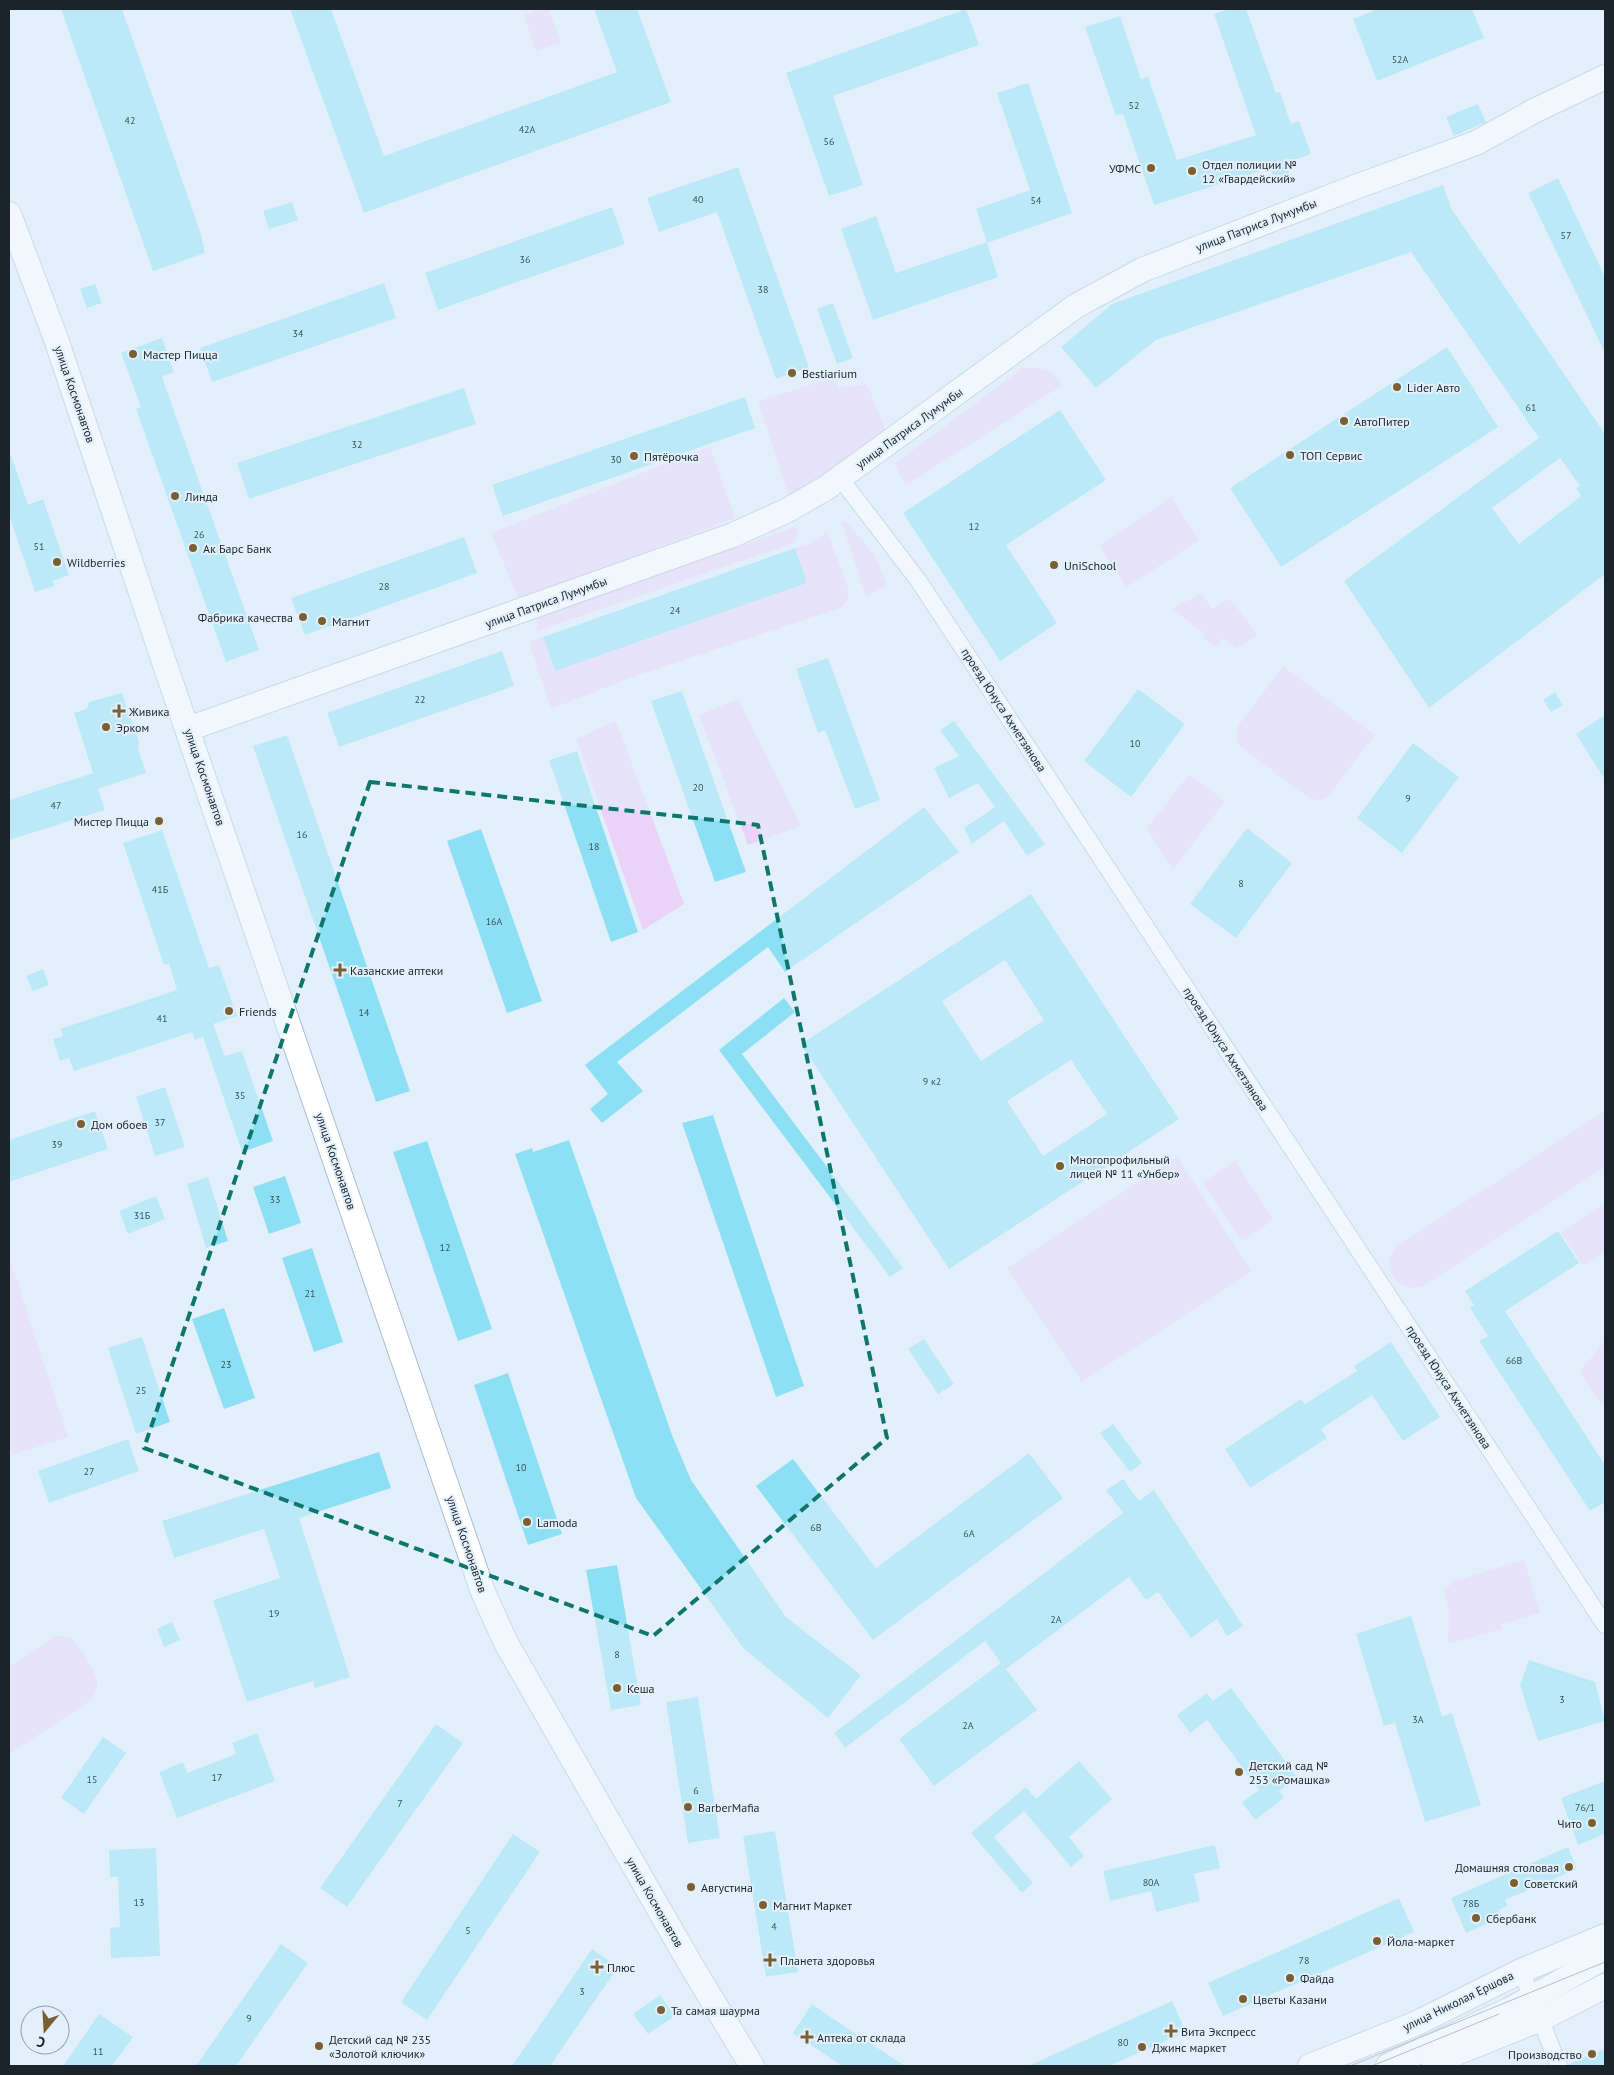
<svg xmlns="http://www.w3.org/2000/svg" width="1614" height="2075" font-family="'PT Sans',sans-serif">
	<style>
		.green { fill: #ebd2f8 }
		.building { fill: #8de0f4; fill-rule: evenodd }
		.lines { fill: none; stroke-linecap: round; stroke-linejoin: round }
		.street-casing { stroke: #a9bdd1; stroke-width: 18 }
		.secondary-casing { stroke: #a9bdd1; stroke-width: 26 }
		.street { stroke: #fff; stroke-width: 16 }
		.secondary { stroke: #fff; stroke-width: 24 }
		.tram { stroke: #7b868f; stroke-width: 1 }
		.marked { fill: none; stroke: #0f766e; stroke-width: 4; stroke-dasharray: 10 6; stroke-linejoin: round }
		.poi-dot { fill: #7a6031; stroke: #e3f0fc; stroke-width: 2 }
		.labels { text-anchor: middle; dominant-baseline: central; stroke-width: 4; stroke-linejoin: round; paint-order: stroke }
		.number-label { font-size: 10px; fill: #38535d }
		.poi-label { font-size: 12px; fill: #1c242b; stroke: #e3f0fc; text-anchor: start }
		.street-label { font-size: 12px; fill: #1c242b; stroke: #e3f0fc }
	</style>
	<rect width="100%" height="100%" fill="#e3f0fc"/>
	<!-- green -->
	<g class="green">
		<path d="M542 9H549L561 43 536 51 524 15Z"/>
		<path d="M1023 368C1044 368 1050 367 1063 385L906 485 894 464Z"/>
		<path d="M836 377 838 388 867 384 887 434 791 502 758 401Z"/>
		<path d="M710 446 735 518 519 600 491 533Z"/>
		<path d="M1171 497 1199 540 1127 587 1099 545Z"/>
		<path d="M845 521 874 554 887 585 866 597 842 523Z"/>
		<path d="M794 527 799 531 794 543 537 631V618Z"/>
		<path d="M827 531 849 591 848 600 840 608 638 675 551 709 529 642 543 637 555 671 807 583 795 548 812 543Z"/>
		<path d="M1201 593 1212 609 1226 600 1232 601 1257 635 1237 648 1223 638 1216 647 1202 637 1204 633 1172 609Z"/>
		<path d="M1283 666 1375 735 1328 796 1321 800 1310 799 1240 746 1236 740 1238 726Z"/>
		<path d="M738 699 801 826 748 845 699 715Z"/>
		<path d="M616 721 684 904 643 930 576 739Z"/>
		<path d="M1189 774 1225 801 1173 870 1147 829Z"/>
		<path d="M1605 1111V1167L1423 1286C1397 1295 1379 1266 1397 1246Z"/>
		<path d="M1177 1157 1252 1271 1082 1382 1007 1268Z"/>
		<path d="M1235 1161 1274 1220 1242 1241 1203 1182Z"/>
		<path d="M1605 1203V1252L1583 1266 1561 1232Z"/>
		<path d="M9 1256 68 1437 12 1455 9 1445Z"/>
		<path d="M1605 1340V1396L1601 1404 1580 1372Z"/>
		<path d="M1524 1560 1540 1613 1501 1624 1502 1629 1448 1644 1449 1613 1444 1591 1454 1581Z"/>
		<path d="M56 1636C63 1636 69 1636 74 1641 82 1649 99 1675 97 1686 97 1691 94 1695 91 1700L9 1754V1667Z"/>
	</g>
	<!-- building -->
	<g class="building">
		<path d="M61 9H122L200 231 205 253 153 271Z"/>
		<path d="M290 9H331L384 156 617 72 594 9H637L671 102 364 213Z"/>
		<path d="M966 9 979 45 833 96 863 185 829 196 786 73Z"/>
		<path d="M1229 9H1246L1276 93 1280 92 1291 124 1299 121 1311 154 1286 163 1289 173 1281 175 1274 178 1270 168 1154 205 1123 114 1116 116 1085 27 1120 16 1141 79 1148 77 1177 160 1256 135 1214 14Z"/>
		<path d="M1378 9H1472L1484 38 1377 81 1353 19Z"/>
		<path d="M1028 83 1072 213 987 243 998 277 873 320 841 229 876 216 896 273 987 242 976 209 1030 190 997 93Z"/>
		<path d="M1478 104 1486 122 1454 136 1446 117Z"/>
		<path d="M738 167 809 367 776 379 717 212 659 232 647 198Z"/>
		<path d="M1558 178 1605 277V353L1528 193Z"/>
		<path d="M1443 185 1451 208 1605 434V574L1429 708 1344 581 1539 438 1411 252 1156 340 1096 388 1061 347 1112 304ZM1560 458 1580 486 1576 488 1581 496 1519 544 1492 508Z"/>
		<path d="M292 202 298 220 269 229 263 211Z"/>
		<path d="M612 207 625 244 438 310 425 273Z"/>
		<path d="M384 283 396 318 212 382 200 348Z"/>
		<path d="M95 284 102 303 87 308 80 289Z"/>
		<path d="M833 303 853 358 837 364 817 309Z"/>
		<path d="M162 338 174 372 162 377 259 650 226 662 136 409 141 407 121 353Z"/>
		<path d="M1447 347 1498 427 1281 567 1230 488Z"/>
		<path d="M464 388 476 424 249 499 237 463Z"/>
		<path d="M745 397 755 428 503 516 492 485Z"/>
		<path d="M1060 410 1106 480 1006 545 1057 623 1000 661 903 513Z"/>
		<path d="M11 455 28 505 43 499 69 575 53 581 54 586 35 592 9 515V456Z"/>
		<path d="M464 537 477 573 305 635 291 598Z"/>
		<path d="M795 548 807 583 555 671 543 637Z"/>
		<path d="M502 651 514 686 339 747 327 713Z"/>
		<path d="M828 658 880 800 855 809 825 730 818 733 796 669Z"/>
		<path d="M1138 689 1185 724 1131 797 1084 761Z"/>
		<path d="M682 691 746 872 715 882 651 701Z"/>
		<path d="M1555 692 1563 705 1551 712 1543 700Z"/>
		<path d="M122 693 139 742 138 748 146 773 98 789 105 810 9 840V800L93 773 74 713 87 709 89 702Z"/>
		<path d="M1605 715V780L1576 734Z"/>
		<path d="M954 721 1045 844 1027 856 1004 821 972 844 964 828 995 807 978 783 949 798 934 768 959 756 940 730Z"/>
		<path d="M287 735 410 1091 376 1102 253 746Z"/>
		<path d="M1413 743 1459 777 1402 853 1357 818Z"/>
		<path d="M577 751 638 932 611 942 549 760Z"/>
		<path d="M924 807 959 852 785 972 768 947 617 1062 643 1091 602 1123 590 1109 608 1094 585 1065Z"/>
		<path d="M1247 828 1292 863 1236 938 1190 904Z"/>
		<path d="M481 829 542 1001 507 1013 447 841Z"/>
		<path d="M162 830 209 968 219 965 237 1016 213 1024 225 1056 242 1051 273 1141 242 1152 203 1037 195 1040 192 1032 74 1071 69 1058 60 1061 53 1039 63 1036 60 1029 177 990 169 964 164 965 123 843Z"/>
		<path d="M1031 894 1179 1119 949 1269 801 1044ZM1005 960 1044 1020 981 1061 942 1001ZM1071 1060 1107 1114 1043 1156 1007 1101Z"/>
		<path d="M43 969 49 985 33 991 26 976Z"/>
		<path d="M784 998 795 1012 742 1054 903 1268 890 1277 719 1050Z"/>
		<path d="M165 1087 185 1147 155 1156 136 1097Z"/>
		<path d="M95 1111 108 1149 9 1182V1140Z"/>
		<path d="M713 1115 804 1386 776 1397 682 1123Z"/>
		<path d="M569 1140 672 1435 691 1480 786 1617 861 1675 828 1718 744 1649 636 1498 515 1154 532 1148 533 1152Z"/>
		<path d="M427 1141 492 1329 458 1341 393 1152Z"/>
		<path d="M285 1176 301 1223 269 1234 253 1187Z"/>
		<path d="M208 1177 228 1241 206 1248 187 1184Z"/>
		<path d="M156 1196 165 1219 128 1234 119 1211Z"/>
		<path d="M1558 1231 1579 1263 1505 1311 1605 1465V1502L1590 1511 1479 1341 1488 1336 1470 1308 1474 1305 1465 1291Z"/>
		<path d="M312 1248 343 1342 314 1352 282 1258Z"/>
		<path d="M224 1308 255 1398 224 1409 192 1319Z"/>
		<path d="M142 1337 170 1422 136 1434 108 1348Z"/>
		<path d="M924 1339 954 1384 938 1394 908 1349Z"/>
		<path d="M1391 1342 1440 1417 1403 1441 1372 1395 1321 1429 1327 1438 1250 1488 1225 1449 1301 1399 1305 1404 1357 1371 1354 1366Z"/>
		<path d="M508 1373 562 1534 528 1545 474 1385Z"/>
		<path d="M1113 1424 1142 1463 1130 1472 1100 1433Z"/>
		<path d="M128 1439 139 1471 49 1503 38 1471Z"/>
		<path d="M379 1452 391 1488 299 1518 350 1677 315 1688 313 1681 247 1702 213 1600 280 1578 264 1529 174 1558 162 1521Z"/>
		<path d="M1029 1453 1063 1498 873 1640 756 1486 793 1459 876 1568Z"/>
		<path d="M1123 1479 1139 1501 1154 1490 1243 1626 1227 1636 1217 1619 1191 1638 1158 1592 1146 1600 1129 1577 1006 1669 1037 1710 934 1786 899 1739 1001 1663 985 1641 845 1748 834 1733 1123 1513 1106 1490Z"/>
		<path d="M617 1565 641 1705 611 1710 586 1570Z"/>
		<path d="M1411 1616 1442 1716 1452 1713 1481 1805 1425 1822 1395 1723 1384 1726 1356 1634Z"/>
		<path d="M172 1622 180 1640 164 1647 157 1629Z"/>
		<path d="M1529 1660 1595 1682 1605 1721 1538 1741 1520 1685Z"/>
		<path d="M1231 1688 1297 1777 1279 1791 1284 1798 1255 1820 1242 1802 1259 1790 1207 1720 1190 1733 1177 1715 1207 1693 1213 1701Z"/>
		<path d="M698 1697 720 1838 688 1843 666 1702Z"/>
		<path d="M436 1724 463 1743 347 1907 320 1888Z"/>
		<path d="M257 1733 275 1781 177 1818 159 1772 183 1762 187 1773 236 1754 232 1743Z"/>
		<path d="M103 1737 126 1753 84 1814 61 1798Z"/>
		<path d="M1079 1761 1112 1799 1069 1837 1084 1856 1071 1867 1024 1811 994 1837 1033 1883 1022 1893 971 1833 1026 1787 1036 1799Z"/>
		<path d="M1605 1781V1834L1578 1845 1561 1798Z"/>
		<path d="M775 1831 798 1972 766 1977 743 1836Z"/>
		<path d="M513 1834 540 1852 427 2020 401 2002Z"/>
		<path d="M1215 1845 1220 1868 1194 1874 1200 1901 1156 1912 1151 1891 1110 1901 1103 1871Z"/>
		<path d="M1568 1847 1577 1869 1505 1900 1508 1906 1499 1910 1502 1917 1466 1933 1451 1898Z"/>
		<path d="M156 1848 160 1956 111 1958 110 1928 120 1927 118 1877H110L109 1850Z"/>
		<path d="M1399 1898 1414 1932 1223 2016 1208 1983Z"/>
		<path d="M281 1944 308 1963 236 2066H196Z"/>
		<path d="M592 1949 618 1967 550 2066H512Z"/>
		<path d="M660 1995 675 2016 648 2034 633 2014Z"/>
		<path d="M1172 2001 1186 2032 1109 2066H1028Z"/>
		<path d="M812 2004 832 2018 905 2066H842L793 2033Z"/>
		<path d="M99 2014 133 2037 112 2066H63Z"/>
		<path d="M1605 2049V2066H1569V2064Z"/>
	</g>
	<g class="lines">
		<defs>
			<g id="street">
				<path d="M840 478 918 580 1605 1625"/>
				<path d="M1521 1971 1559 2066"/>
			</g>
			<g id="secondary">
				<path d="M9 214 56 339 164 662 483 1592 506 1643 691 1965 752 2066"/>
				<path d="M188 729 733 535 788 510 826 488 1076 306 1142 270 1358 186 1476 143 1534 111 1605 77"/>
				<path d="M1434 2062 1541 2019 1605 1986"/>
				<path d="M1310 2066 1415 2024 1521 1971 1605 1936"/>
				<path d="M1388 2066 1511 2009 1605 1957"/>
			</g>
		</defs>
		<!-- street casing -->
		<use href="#street" class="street-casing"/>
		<!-- secondary casing -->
		<use href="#secondary" class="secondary-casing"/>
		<!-- street -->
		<use href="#street" class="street"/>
		<!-- secondary -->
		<use href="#secondary" class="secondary"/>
		<!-- tram -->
		<g class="tram">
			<path d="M1350 2066 1605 1962"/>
			<path d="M1372 2066 1499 2014"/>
		</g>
	</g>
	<!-- marked area -->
	<path d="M0 0H1614V2075H0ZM370 782 758 825 887 1438 653 1636 144 1448Z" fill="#e3f0fc" fill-opacity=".55" fill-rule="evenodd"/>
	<path class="marked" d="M370 782 758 825 887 1438 653 1636 144 1448Z"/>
	<!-- markers -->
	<g class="poi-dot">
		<circle cx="1151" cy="168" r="5"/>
		<circle cx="1192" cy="171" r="5"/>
		<circle cx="133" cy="354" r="5"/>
		<circle cx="792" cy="373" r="5"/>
		<circle cx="1397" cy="387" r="5"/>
		<circle cx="1344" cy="421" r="5"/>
		<circle cx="1290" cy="455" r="5"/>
		<circle cx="634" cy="456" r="5"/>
		<circle cx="175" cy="496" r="5"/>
		<circle cx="193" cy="548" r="5"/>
		<circle cx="57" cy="562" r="5"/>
		<circle cx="1054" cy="565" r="5"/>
		<circle cx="303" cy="617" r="5"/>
		<circle cx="322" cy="621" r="5"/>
		<path d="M116.5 703.5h5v5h5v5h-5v5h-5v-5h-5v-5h5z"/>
		<circle cx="106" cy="727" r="5"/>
		<circle cx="159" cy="821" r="5"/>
		<path d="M337.5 962.5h5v5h5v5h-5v5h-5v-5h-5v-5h5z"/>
		<circle cx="229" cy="1011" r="5"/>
		<circle cx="81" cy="1124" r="5"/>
		<circle cx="1060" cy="1166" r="5"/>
		<circle cx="527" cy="1522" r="5"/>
		<circle cx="617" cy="1688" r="5"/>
		<circle cx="1239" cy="1772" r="5"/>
		<circle cx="688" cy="1807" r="5"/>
		<circle cx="1592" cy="1823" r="5"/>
		<circle cx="1569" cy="1867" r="5"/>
		<circle cx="1514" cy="1883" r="5"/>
		<circle cx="691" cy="1887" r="5"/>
		<circle cx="763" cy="1905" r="5"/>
		<circle cx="1476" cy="1918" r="5"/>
		<circle cx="1377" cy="1941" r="5"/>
		<path d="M767.5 1952.5h5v5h5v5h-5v5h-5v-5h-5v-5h5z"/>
		<path d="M594.5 1959.5h5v5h5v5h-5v5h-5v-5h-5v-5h5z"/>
		<circle cx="1290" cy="1978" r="5"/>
		<circle cx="1243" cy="1999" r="5"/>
		<circle cx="661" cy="2010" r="5"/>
		<path d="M1168.5 2023.5h5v5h5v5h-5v5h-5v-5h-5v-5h5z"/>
		<path d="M804.5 2029.5h5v5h5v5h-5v5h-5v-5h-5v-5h5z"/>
		<circle cx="319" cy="2046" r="5"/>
		<circle cx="1142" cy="2047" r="5"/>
		<circle cx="1592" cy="2054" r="5"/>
	</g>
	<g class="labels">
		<!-- number labels -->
		<g class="number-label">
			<text x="1400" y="59">52А</text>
			<text x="1134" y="105">52</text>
			<text x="130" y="120">42</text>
			<text x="527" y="129">42А</text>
			<text x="829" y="141">56</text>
			<text x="698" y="199">40</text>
			<text x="1036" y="200">54</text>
			<text x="1566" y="235">57</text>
			<text x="525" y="259">36</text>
			<text x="763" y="289">38</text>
			<text x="298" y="333">34</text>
			<text x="1531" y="407">61</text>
			<text x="357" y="444">32</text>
			<text x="616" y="459">30</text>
			<text x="974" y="526">12</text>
			<text x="199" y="534">26</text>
			<text x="39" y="546">51</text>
			<text x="384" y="586">28</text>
			<text x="675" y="610">24</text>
			<text x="420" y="699">22</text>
			<text x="1135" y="743">10</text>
			<text x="698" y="787">20</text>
			<text x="1408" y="798">9</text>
			<text x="56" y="805">47</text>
			<text x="302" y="834">16</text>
			<text x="594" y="846">18</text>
			<text x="1241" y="883">8</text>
			<text x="160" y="889">41Б</text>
			<text x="494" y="921">16А</text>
			<text x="364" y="1012">14</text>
			<text x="162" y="1018">41</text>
			<text x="932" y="1081">9 к2</text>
			<text x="240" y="1095">35</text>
			<text x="160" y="1122">37</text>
			<text x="57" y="1144">39</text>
			<text x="275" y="1199">33</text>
			<text x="142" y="1215">31Б</text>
			<text x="445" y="1247">12</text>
			<text x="310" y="1293">21</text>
			<text x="1514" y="1360">66В</text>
			<text x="226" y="1364">23</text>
			<text x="141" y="1390">25</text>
			<text x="521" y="1467">10</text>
			<text x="89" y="1471">27</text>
			<text x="816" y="1527">6В</text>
			<text x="969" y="1533">6А</text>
			<text x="274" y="1613">19</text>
			<text x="1056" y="1619">2А</text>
			<text x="617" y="1654">8</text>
			<text x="1562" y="1699">3</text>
			<text x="1418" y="1719">3А</text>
			<text x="968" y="1725">2А</text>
			<text x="217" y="1777">17</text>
			<text x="92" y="1779">15</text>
			<text x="696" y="1790">6</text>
			<text x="400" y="1803">7</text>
			<text x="1585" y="1807">76/1</text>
			<text x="1151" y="1882">80А</text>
			<text x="139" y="1902">13</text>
			<text x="1471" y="1903">78Б</text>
			<text x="774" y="1926">4</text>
			<text x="468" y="1930">5</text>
			<text x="1304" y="1960">78</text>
			<text x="582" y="1991">3</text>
			<text x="249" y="2018">9</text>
			<text x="1123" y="2042">80</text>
			<text x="98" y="2051">11</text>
		</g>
		<!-- poi labels -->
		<g class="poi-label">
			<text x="1202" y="164">Отдел полиции №<tspan x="1202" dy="14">12 «Гвардейский»</tspan></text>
			<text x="1141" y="168" text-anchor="end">УФМС</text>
			<text x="143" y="354">Мастер Пицца</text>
			<text x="802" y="373">Bestiarium</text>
			<text x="1407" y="387">Lider Авто</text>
			<text x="1354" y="421">АвтоПитер</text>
			<text x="1300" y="455">ТОП Сервис</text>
			<text x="644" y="456">Пятёрочка</text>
			<text x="185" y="496">Линда</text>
			<text x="203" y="548">Ак Барс Банк</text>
			<text x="67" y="562">Wildberries</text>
			<text x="1064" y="565">UniSchool</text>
			<text x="293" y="617" text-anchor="end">Фабрика качества</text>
			<text x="332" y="621">Магнит</text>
			<text x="129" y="711">Живика</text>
			<text x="116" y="727">Эрком</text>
			<text x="149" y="821" text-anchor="end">Мистер Пицца</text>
			<text x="350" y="970">Казанские аптеки</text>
			<text x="239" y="1011">Friends</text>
			<text x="91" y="1124">Дом обоев</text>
			<text x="1070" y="1159">Многопрофильный<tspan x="1070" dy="14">лицей № 11 «Унбер»</tspan></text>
			<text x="537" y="1522">Lamoda</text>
			<text x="627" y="1688">Кеша</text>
			<text x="1249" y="1765">Детский сад №<tspan x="1249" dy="14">253 «Ромашка»</tspan></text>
			<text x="698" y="1807">BarberMafia</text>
			<text x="1582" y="1823" text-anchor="end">Чито</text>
			<text x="1559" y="1867" text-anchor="end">Домашняя столовая</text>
			<text x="1524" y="1883">Советский</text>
			<text x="701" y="1887">Августина</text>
			<text x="773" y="1905">Магнит Маркет</text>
			<text x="1486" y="1918">Сбербанк</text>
			<text x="1387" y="1941">Йола-маркет</text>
			<text x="780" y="1960">Планета здоровья</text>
			<text x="607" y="1967">Плюс</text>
			<text x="1300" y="1978">Файда</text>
			<text x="1253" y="1999">Цветы Казани</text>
			<text x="671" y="2010">Та самая шаурма</text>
			<text x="1181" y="2031">Вита Экспресс</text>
			<text x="817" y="2037">Аптека от склада</text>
			<text x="329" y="2039">Детский сад № 235<tspan x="329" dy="14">«Золотой ключик»</tspan></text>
			<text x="1152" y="2047">Джинс маркет</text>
			<text x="1582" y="2054" text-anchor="end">Производство</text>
		</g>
		<!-- street labels -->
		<g class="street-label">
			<text transform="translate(1256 225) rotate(-21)">улица Патриса Лумумбы</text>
			<text transform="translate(75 394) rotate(71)">улица Космонавтов</text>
			<text transform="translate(909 428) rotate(-36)">улица Патриса Лумумбы</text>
			<text transform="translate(546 602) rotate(-20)">улица Патриса Лумумбы</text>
			<text transform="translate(1004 710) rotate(57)">проезд Юнуса Ахметзянова</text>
			<text transform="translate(205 777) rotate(71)">улица Космонавтов</text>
			<text transform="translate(1226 1049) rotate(57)">проезд Юнуса Ахметзянова</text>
			<text transform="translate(336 1161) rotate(71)">улица Космонавтов</text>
			<text transform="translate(1449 1387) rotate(57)">проезд Юнуса Ахметзянова</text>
			<text transform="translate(467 1544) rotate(71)">улица Космонавтов</text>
			<text transform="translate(655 1902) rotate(60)">улица Космонавтов</text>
			<text transform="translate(1458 2001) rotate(-26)">улица Николая Ершова</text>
		</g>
	</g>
	<!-- border -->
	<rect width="1614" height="2075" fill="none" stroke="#1c242b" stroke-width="20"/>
	<!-- north arrow -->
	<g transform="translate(45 2030) rotate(198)"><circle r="24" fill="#e3f0fc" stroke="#939ea8"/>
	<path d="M0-4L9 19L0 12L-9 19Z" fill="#7a6031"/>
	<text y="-8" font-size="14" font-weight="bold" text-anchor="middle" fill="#1c242b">С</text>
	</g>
</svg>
